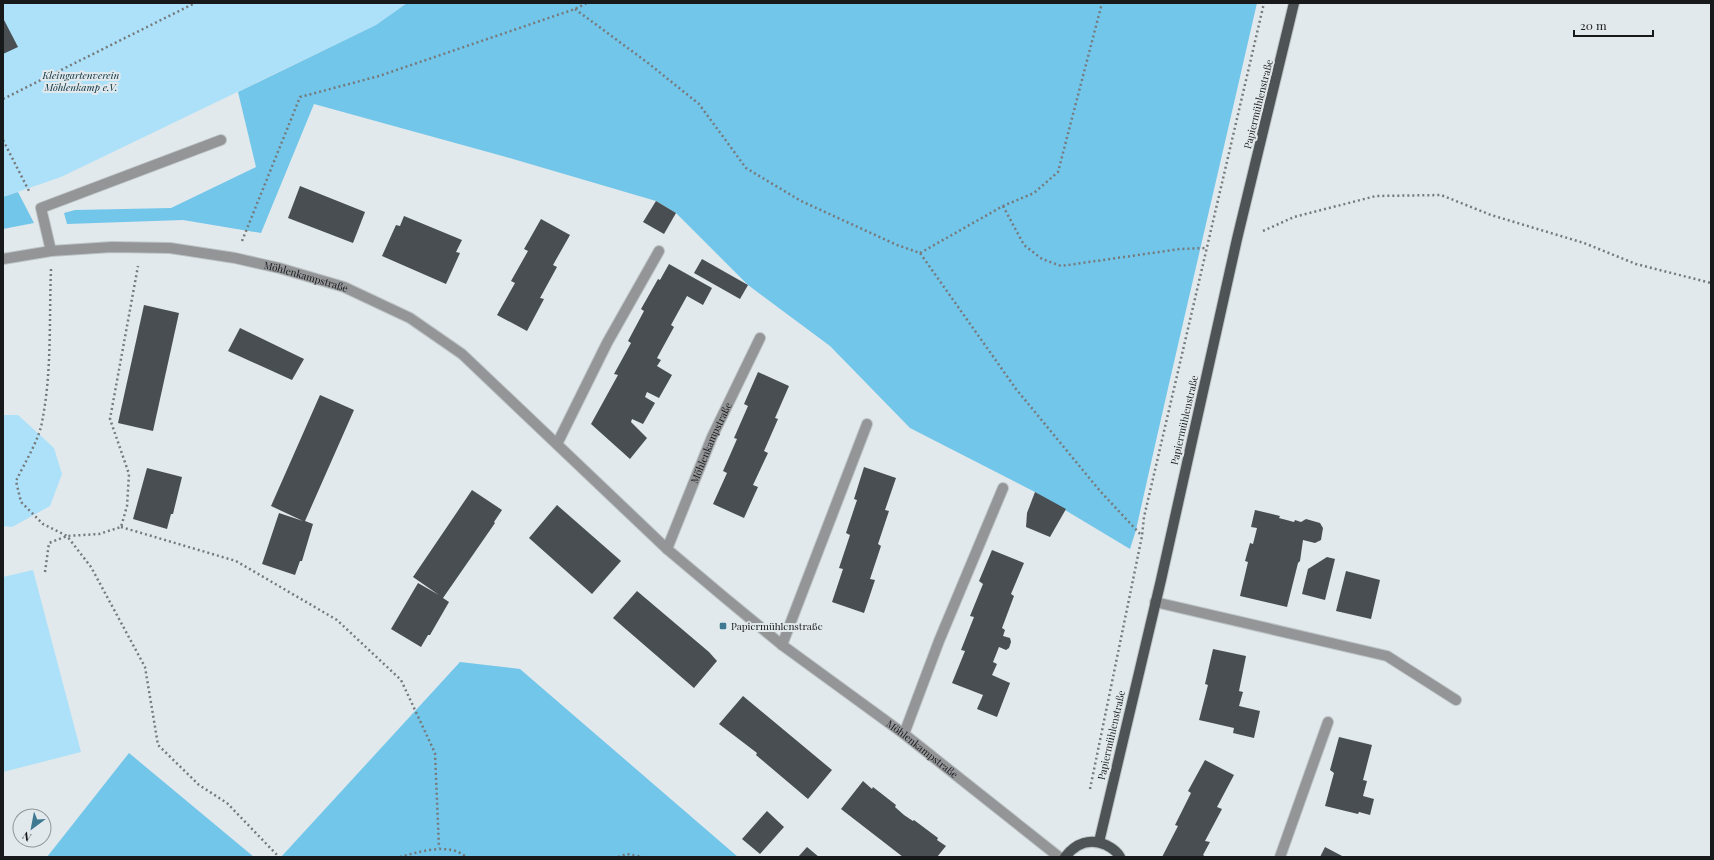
<svg xmlns="http://www.w3.org/2000/svg" width="1714" height="860" font-family="'Playfair Display',serif">
	<style>
		.green { fill: #ace1f9 }
		.forest { fill: #72c6ea }
		.building { fill: #484e51 }
		.lines { fill: none; stroke-linecap: round; stroke-linejoin: round }
		.minor-casing { stroke: #bdc4c6; stroke-width: 12 }
		.major-casing { stroke: #bdc4c6; stroke-width: 12 }
		.path { stroke: #767a7c; stroke-width: 2.5; stroke-dasharray: 2 3; stroke-linecap: butt }
		.minor { stroke: #939597; stroke-width: 10 }
		.major { stroke: #4e5355; stroke-width: 10 }
		.poi-dot { fill: #3f7992; stroke: #e2e9ec; stroke-width: 1.5 }
		.labels { text-anchor: middle; dominant-baseline: central; stroke-width: 4; stroke-linejoin: round; paint-order: stroke }
		.park-label { font-size: 10px; font-style: italic; fill: #062f3d; stroke: #e2e9ec }
		.street-label { font-size: 10px; fill: #17191a; stroke: #e2e9ec }
		.poi-label { font-size: 10px; fill: #17191a; stroke: #e2e9ec; text-anchor: start }
	</style>
	<rect width="100%" height="100%" fill="#e2e9ec"/>
	<!-- green -->
	<g class="green">
		<path d="M3 3H407L376 25 61 177 3 197Z"/>
		<path d="M3 415H18L54 448 62 474 50 506 12 527 3 526Z"/>
		<path d="M33 570 81 752 3 772V577Z"/>
	</g>
	<!-- forest -->
	<g class="forest">
		<path d="M407 3H1257C1217 179 1175 354 1136 530L1130 549 1035 492 910 428 830 346 748 285 676 213 656 201 506 157 314 104 261 233 183 220 67 224 64 213 75 210 171 208 256 167 238 92 376 25Z"/>
		<path d="M18 192 34 223 3 229V197Z"/>
		<path d="M460 662 520 669 738 857H281Z"/>
		<path d="M129 753 254 857H47Z"/>
	</g>
	<!-- building -->
	<g class="building">
		<path d="M3 18 18 47 3 54Z"/>
		<path d="M300 186 365 212 353 243 288 218Z"/>
		<path d="M656 201 676 213 664 234 643 222Z"/>
		<path d="M404 216 462 240 456 252 460 253 446 284 382 256 396 225 400 226Z"/>
		<path d="M541 219 570 235 553 265 557 267 540 298 544 299 527 331 497 315 515 283 511 281 528 251 524 249Z"/>
		<path d="M702 259 748 285 740 299 694 273Z"/>
		<path d="M669 264 712 288 703 305 687 296 671 325 674 327 657 358 661 360 657 366 672 375 659 398 647 392 645 397 655 403 643 424 632 419 631 422 647 438 630 459 591 424 618 375 614 374 631 343 628 341 644 311 641 309 658 279 660 280Z"/>
		<path d="M144 305 179 313 153 431 118 423Z"/>
		<path d="M240 328 304 359 292 380 228 351Z"/>
		<path d="M758 372 789 386 775 418 778 419 764 451 768 453 753 485 758 487 744 518 713 504 727 473 723 471 737 439 734 438 748 406 744 404Z"/>
		<path d="M320 395 354 410 305 521 313 524 302 561H300L295 575 262 564 279 513 303 521 271 506Z"/>
		<path d="M864 467 896 478 885 510 889 511 878 544 881 546 870 579 875 580 864 613 832 602 843 569 839 568 850 535 846 533 857 500 854 499Z"/>
		<path d="M147 468 182 477 173 514H171L167 529 133 519Z"/>
		<path d="M472 490 502 510 494 522 495 523 443 598 449 602 430 635H428L421 647 391 629 418 583 439 595 413 577Z"/>
		<path d="M1035 492 1066 509 1050 537 1026 527 1027 513Z"/>
		<path d="M557 505 621 561 592 594 529 538Z"/>
		<path d="M1255 510 1280 516 1279 518 1294 522 1295 520 1301 522 1306 519 1320 523 1323 528 1321 540 1315 543 1303 540 1300 561 1298 563 1287 607 1240 596 1248 562 1245 561 1250 543 1253 544 1257 528 1251 527Z"/>
		<path d="M992 550 1024 563 1011 594 1014 596 1002 628 1005 630 1003 636 1010 638 1011 642 1009 648 1006 650 999 647 993 662 997 664 992 675 1010 683 997 717 977 709 983 695 952 683 965 651 961 650 974 617 970 616 983 584 979 581Z"/>
		<path d="M1327 557 1335 559 1325 600 1302 594 1308 569Z"/>
		<path d="M1346 571 1380 580 1371 619 1336 611Z"/>
		<path d="M637 591 709 652 717 661 694 688 613 618Z"/>
		<path d="M1213 649 1246 656 1239 691 1243 692 1239 706 1260 711 1254 738 1233 733 1234 728 1199 720 1208 685 1205 684Z"/>
		<path d="M743 696 832 770 808 799 756 755 757 753 719 724Z"/>
		<path d="M1339 737 1372 745 1363 780 1367 781 1363 796 1374 799 1370 815 1359 812 1358 814 1325 806 1334 773 1330 770Z"/>
		<path d="M1205 760 1234 775 1217 807 1222 809 1205 841 1210 842 1203 855 1206 857H1162L1178 826 1175 825 1191 793 1188 791Z"/>
		<path d="M863 781 872 789 873 787 896 805 895 807 904 815 913 821 914 820 938 838 937 840 946 846 937 857H903L841 809Z"/>
		<path d="M767 811 784 827 760 854 742 839Z"/>
		<path d="M807 847 819 857H798Z"/>
		<path d="M1325 847 1344 857H1320Z"/>
	</g>
	<g class="lines">
		<defs>
			<g id="minor">
				<path d="M51 251 41 208 221 140"/>
				<path id="s1" d="M3 259 51 251 112 247 170 248 235 258 279 268 344 287 410 318 462 354 667 549 724 597 782 645 904 734 1059 857"/>
				<path d="M557 444 607 343 659 251"/>
				<path id="s2" d="M667 549 712 437 760 338"/>
				<path d="M1155 602 1387 656 1456 700"/>
				<path d="M782 645 867 424"/>
				<path d="M904 734 939 641 1003 488"/>
				<path d="M1280 857 1328 722"/>
			</g>
			<g id="major">
				<path d="M1099 842 1161 580 1237 239 1294 3"/>
				<path d="M1065 857C1076 843 1090 838 1106 845 1112 848 1117 851 1120 857"/>
			</g>
		</defs>
		<!-- minor casing -->
		<use href="#minor" class="minor-casing"/>
		<!-- major casing -->
		<use href="#major" class="major-casing"/>
		<!-- path -->
		<g class="path">
			<path d="M575 9 648 63 699 104 746 168 801 201 897 245 920 253 1016 389 1100 491 1142 536"/>
			<path d="M3 99 195 3"/>
			<path d="M3 140 30 193"/>
			<path d="M1003 206 1024 245 1042 259 1061 266 1180 249 1207 248"/>
			<path d="M1263 231 1294 217 1376 196 1441 195 1491 215 1584 243 1636 264 1711 283"/>
			<path d="M242 241 300 97 379 76 575 9 587 3"/>
			<path d="M920 253 1003 206 1034 193 1058 172 1102 3"/>
			<path d="M51 269C49 320 52 372 42 422 39 440 24 464 16 481L21 502 43 524 67 536 91 567 145 667 158 745 199 785 227 803 279 857"/>
			<path d="M121 527 236 561 337 620 401 680 435 753 439 848"/>
			<path d="M45 572 49 543 67 536 99 534 121 527 127 506 129 474 110 419 138 266"/>
			<path d="M1090 789 1142 536 1144 517 1264 3"/>
			<path d="M400 857C418 852 450 842 466 857"/>
			<path d="M618 857 627 854 643 857"/>
		</g>
		<!-- minor -->
		<use href="#minor" class="minor"/>
		<!-- major -->
		<use href="#major" class="major"/>
	</g>
	<!-- markers -->
	<rect class="poi-dot" x="719" y="622" width="8" height="8" rx="2"/>
	<g class="labels">
		<!-- park labels -->
		<g class="park-label">
			<text x="81" y="75">Kleingartenverein<tspan x="81" dy="12">Möhlenkamp e.V.</tspan></text>
		</g>
		<!-- street labels -->
		<g class="street-label">
			<text transform="translate(1258 104) rotate(-76)">Papiermühlenstraße</text>
			<text stroke="none"><textPath href="#s1" startOffset="307">Möhlenkampstraße</textPath></text>
			<text transform="translate(1184 420) rotate(-77)">Papiermühlenstraße</text>
			<text stroke="none"><textPath href="#s2" startOffset="115">Möhlenkampstraße</textPath></text>
			<text transform="translate(1111 735) rotate(-77)">Papiermühlenstraße</text>
			<text stroke="none"><textPath href="#s1" startOffset="1090">Möhlenkampstraße</textPath></text>
		</g>
		<!-- poi labels -->
		<g class="poi-label">
			<text x="731" y="626">Papiermühlenstraße</text>
		</g>
	</g>
	<!-- border -->
	<rect width="1714" height="860" fill="none" stroke="#17191a" stroke-width="8"/>
	<!-- north arrow -->
	<g transform="translate(32 828) rotate(212)"><circle r="19" fill="#e2e9ec" stroke="#919698"/>
	<path d="M0-3L7 15L0 10L-7 15Z" fill="#3f7992"/>
	<text y="-6" font-size="11" font-weight="bold" text-anchor="middle" fill="#17191a">N</text>
	</g>
	<!-- scale -->
	<path d="M1574 30v6h79v-6" fill="none" stroke="#17191a" stroke-width="2"/>
	<text x="1580" y="30" font-size="12" fill="#17191a" stroke="#e2e9ec" stroke-width="3" paint-order="stroke">20 m</text>
</svg>
